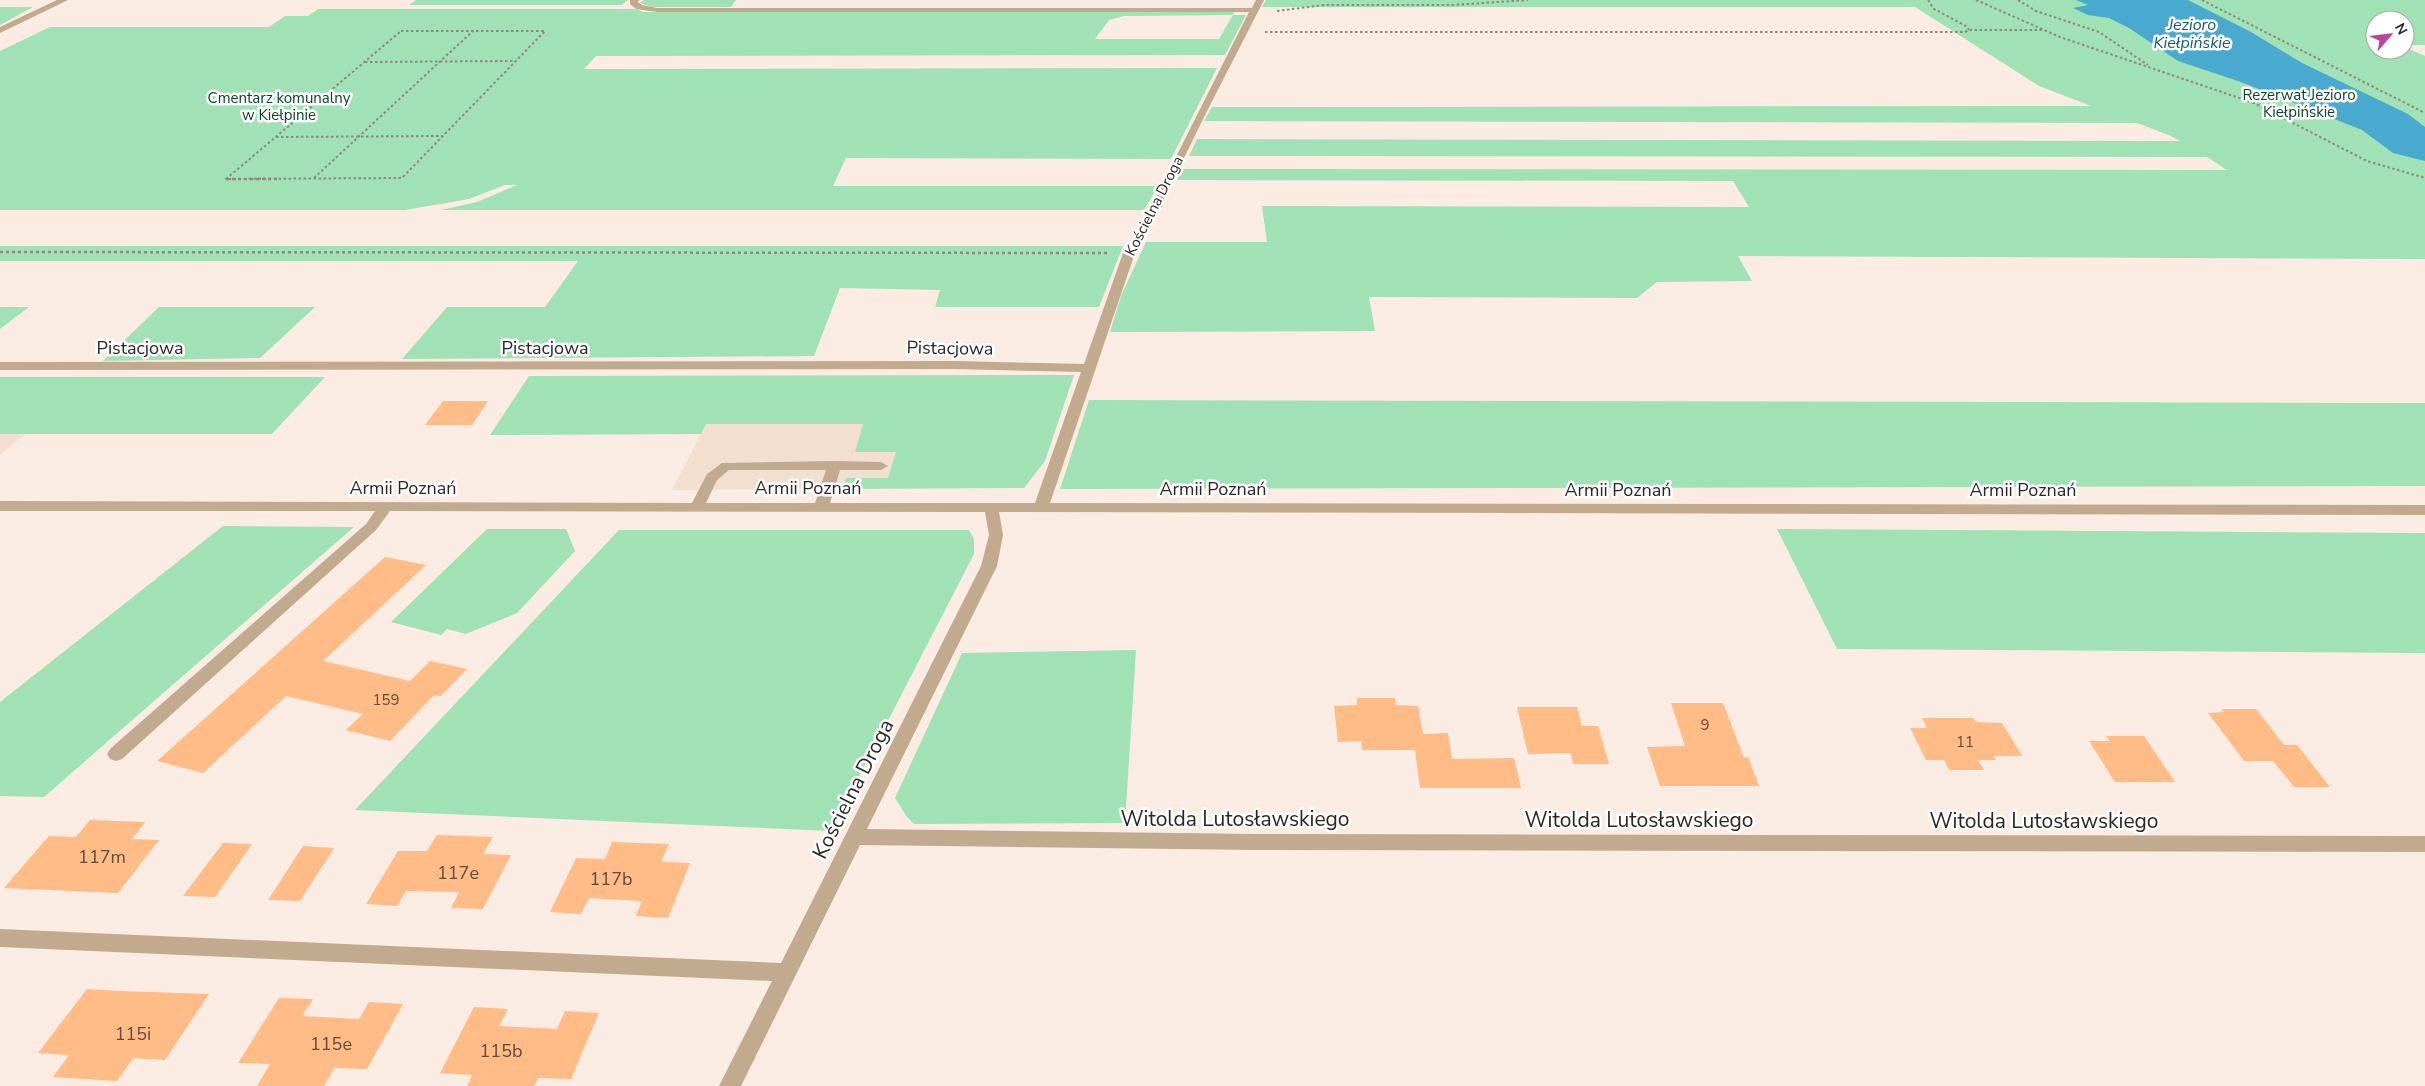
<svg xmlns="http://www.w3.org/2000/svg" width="2425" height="1086" font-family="'Nunito Sans',sans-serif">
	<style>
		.built { fill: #f3dfd0 }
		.green { fill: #a0e1b5; fill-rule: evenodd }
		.water { fill: #4aa9ce }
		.building { fill: #ffbc86 }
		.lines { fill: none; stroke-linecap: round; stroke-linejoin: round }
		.path-far1 { stroke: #908780; stroke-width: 2; stroke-dasharray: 2.5 2.5; stroke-linecap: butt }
		.path { stroke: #908780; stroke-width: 2.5; stroke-dasharray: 3 3; stroke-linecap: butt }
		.minor { fill: #c1aa8e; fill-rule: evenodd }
		.labels { text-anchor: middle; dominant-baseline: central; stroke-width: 5; stroke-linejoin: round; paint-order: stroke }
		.far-park-label { font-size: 15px; fill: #084425; stroke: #fff }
		.far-street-label { font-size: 15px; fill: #2a2622; stroke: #fff }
		.number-label { font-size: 15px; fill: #5f4c3b }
		.far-water-label { font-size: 16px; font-style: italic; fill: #0e5b75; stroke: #fff }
		.street-label { font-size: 18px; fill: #2a2622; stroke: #fff }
		.near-number-label { font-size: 18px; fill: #5f4c3b }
		.near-street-label { font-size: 21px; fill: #2a2622; stroke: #fff }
	</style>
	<rect width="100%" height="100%" fill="#faece2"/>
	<!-- built -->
	<g class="built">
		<path d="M864 423 861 434 896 452 888 478H847L843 489 672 490 706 424Z"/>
		<path d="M0 434H25L0 455Z"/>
	</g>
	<!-- green -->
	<g class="green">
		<path d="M416 0H628L621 5H409Z"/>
		<path d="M644 0H736L731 7H652L640 3Z"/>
		<path d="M1266 0H2425V45H2405V20H2375V50H2405V47L2425 56V259L1738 256 1752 281 1657 282 1637 298 1369 297 1375 331 1110 332 1121 296 1146 242H1267L1262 206 1749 207 1733 181 1177 180 1182 169 2227 170 2207 157 1189 156 1197 139 2180 141 2171 136 2137 123 1204 121 1212 107 2091 106 2039 86 1915 7H1262Z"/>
		<path d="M0 7H33L0 25Z"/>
		<path d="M318 9H637L642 12H1234L1233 15H1246L1225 55 596 56 584 69 1217 68 1171 159 846 158 833 186H1158L1144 210H441L477 202 517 185H505L469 199 405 210H0V51L50 27H269L285 16H308ZM1233 15 1219 39H1095L1109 20 1124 16Z"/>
		<path d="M0 246H1123L1099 307H935L940 290 840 288 814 356 402 359 447 307H545L578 261H0Z"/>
		<path d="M0 307H29L0 329Z"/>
		<path d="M159 307H315L260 358 103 361Z"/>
		<path d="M1074 375 1045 461 1024 488 843 489 846 478H888L896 452H855L863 424H706L701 434 490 435 529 376Z"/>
		<path d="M0 377H325L272 434H0Z"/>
		<path d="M1089 400 2425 403V486L1060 489Z"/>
		<path d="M223 526 354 527 44 797 0 796V702Z"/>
		<path d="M487 529H566L575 551 517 613 466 634 447 629 441 635 391 622Z"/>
		<path d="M1777 529 2425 533V653L1837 649Z"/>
		<path d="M619 530H969L974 539V554L831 831 355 810Z"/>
		<path d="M1136 650 1125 823 914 824 907 817 895 798 962 653Z"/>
	</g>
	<!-- water -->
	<path class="water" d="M2076 0H2188L2251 32 2302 63 2408 114 2425 127V161L2393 153 2362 130 2241 82 2178 61 2129 28 2109 18 2088 15 2073 8 2088 5Z"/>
	<!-- building -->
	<g class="building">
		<path d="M443 401H488L472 425H425Z"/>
		<path d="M385 557 426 565 323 661 410 681 430 661 467 669 441 696 434 695 390 741 346 730 363 714 286 696 203 773 157 761Z"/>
		<path d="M1357 698H1395L1396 705 1418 706 1423 734 1448 733 1452 759 1514 758 1521 788H1420L1415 750H1362L1361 741 1338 742 1334 706 1357 705Z"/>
		<path d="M1671 703H1723L1744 758 1748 757 1759 786H1660L1647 747 1685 746Z"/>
		<path d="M1517 707H1577L1582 726H1598L1609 764H1573L1571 753 1528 754Z"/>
		<path d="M2221 709H2256L2284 745H2297L2330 787H2294L2273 761H2244L2208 713 2224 712Z"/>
		<path d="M1922 718H1973L1976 722 2002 723 2022 756H1994L1996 760H1978L1984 770H1949L1944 760H1926L1910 728H1927Z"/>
		<path d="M2106 736H2144L2175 782H2115L2089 741H2110Z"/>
		<path d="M90 820 145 822 132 839 159 840 118 893 4 888 49 836 76 837Z"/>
		<path d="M437 835 493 837 483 854 511 855 483 909 451 908 459 892 406 891 397 906 366 904 398 851H427Z"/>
		<path d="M612 842 669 844 661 862 690 863 668 918 636 916 642 901 589 898 581 914 550 912 576 858 605 859Z"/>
		<path d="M223 843 252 844 215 897 183 896Z"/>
		<path d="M303 846 334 848 300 901 268 900Z"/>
		<path d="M87 989 119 991 209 994 165 1060 133 1058 117 1081 53 1077 69 1055 38 1053Z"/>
		<path d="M279 998 313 999 302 1016 359 1019 369 1002 403 1004 367 1069 334 1068 324 1086H257L270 1064 238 1063Z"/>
		<path d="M474 1007 508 1009 499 1026 557 1029 565 1011 599 1013 571 1079 538 1078 534 1086H467L472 1075 440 1073Z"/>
	</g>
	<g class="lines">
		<!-- path-far1 -->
		<g class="path-far1">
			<path d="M1928 0 1934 9 1966 26 1969 30"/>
			<path d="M1976 0 2060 37 2254 103 2367 161 2425 178"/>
			<path d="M2018 0 2036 11 2099 32 2148 65"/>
			<path d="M2202 0 2425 113"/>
			<path d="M1277 11 1324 5H1453L1528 0"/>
			<path d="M401 31H545L402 178 226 179Z"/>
			<path d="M1265 32H1965L1969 30H2042"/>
			<path d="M365 62 515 61"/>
			<path d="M276 137 442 136"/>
			<path d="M314 178 473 31"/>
		</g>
		<!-- path -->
		<g class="path">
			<path d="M226 179H277"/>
			<path d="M0 252 1107 253"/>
		</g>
		<!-- minor -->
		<g class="minor">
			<path d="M57 0H68L0 33V27Z"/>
			<path d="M630 0H639L638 2 642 5 657 8H1252L1256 0H1264L1205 115 1149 230 1135 253 1050 503 2425 505V515L999 512 1003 535 997 566 867 829 1256 834 2425 836V852L1256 850 860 845 741 1086H719L772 981 0 947V929L781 963 981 566 989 535 985 512 390 511 376 530 122 759 116 761 110 759 107 754 110 749 366 524 375 511H0V501L692 503 707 474 722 463 835 461 881 462 888 466 881 470H840L830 503H1035L1081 372 955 369 0 370V362L955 361 1084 364 1123 253 1139 230 1249 12H657L636 9 630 4ZM729 470H826L815 503H706L717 480Z"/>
		</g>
	</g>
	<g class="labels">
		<!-- far-park labels -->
		<g class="far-park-label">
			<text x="2299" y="95">Rezerwat Jezioro<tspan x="2299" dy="17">Kiełpińskie</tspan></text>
			<text x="279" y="98">Cmentarz komunalny<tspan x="279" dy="17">w Kiełpinie</tspan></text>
		</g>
		<!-- far-street labels -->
		<g class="far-street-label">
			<text transform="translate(1154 206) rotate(-63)">Kościelna Droga</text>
		</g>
		<!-- number labels -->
		<g class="number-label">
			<text x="386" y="700">159</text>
			<text x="1705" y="725">9</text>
			<text x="1965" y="742">11</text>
		</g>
		<!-- far-water labels -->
		<g class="far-water-label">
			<text x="2192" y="25">Jezioro<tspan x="2192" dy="18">Kiełpińskie</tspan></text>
		</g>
		<!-- street labels -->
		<g class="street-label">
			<text x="140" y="348">Pistacjowa</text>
			<text x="545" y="348">Pistacjowa</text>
			<text transform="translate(950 348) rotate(1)">Pistacjowa</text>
			<text x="403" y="488">Armii Poznań</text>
			<text x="808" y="488">Armii Poznań</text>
			<text x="1213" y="489">Armii Poznań</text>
			<text x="1618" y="490">Armii Poznań</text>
			<text x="2023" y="490">Armii Poznań</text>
		</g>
		<!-- near-number labels -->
		<g class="near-number-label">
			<text x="102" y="857">117m</text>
			<text x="458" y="873">117e</text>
			<text x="611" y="879">117b</text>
			<text x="133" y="1034">115i</text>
			<text x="331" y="1044">115e</text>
			<text x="501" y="1051">115b</text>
		</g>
		<!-- near-street labels -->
		<g class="near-street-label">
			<text transform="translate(853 789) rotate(-63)">Kościelna Droga</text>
			<text x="1235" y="819">Witolda Lutosławskiego</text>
			<text x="1639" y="820">Witolda Lutosławskiego</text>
			<text x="2044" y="821">Witolda Lutosławskiego</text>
		</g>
	</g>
	<!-- north arrow -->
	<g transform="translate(2390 35) rotate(62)"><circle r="24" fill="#ffffff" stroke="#aaa8a7"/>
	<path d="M0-4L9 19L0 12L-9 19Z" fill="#b8459e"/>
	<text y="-8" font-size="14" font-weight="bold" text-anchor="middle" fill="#2a2622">N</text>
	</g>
</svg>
